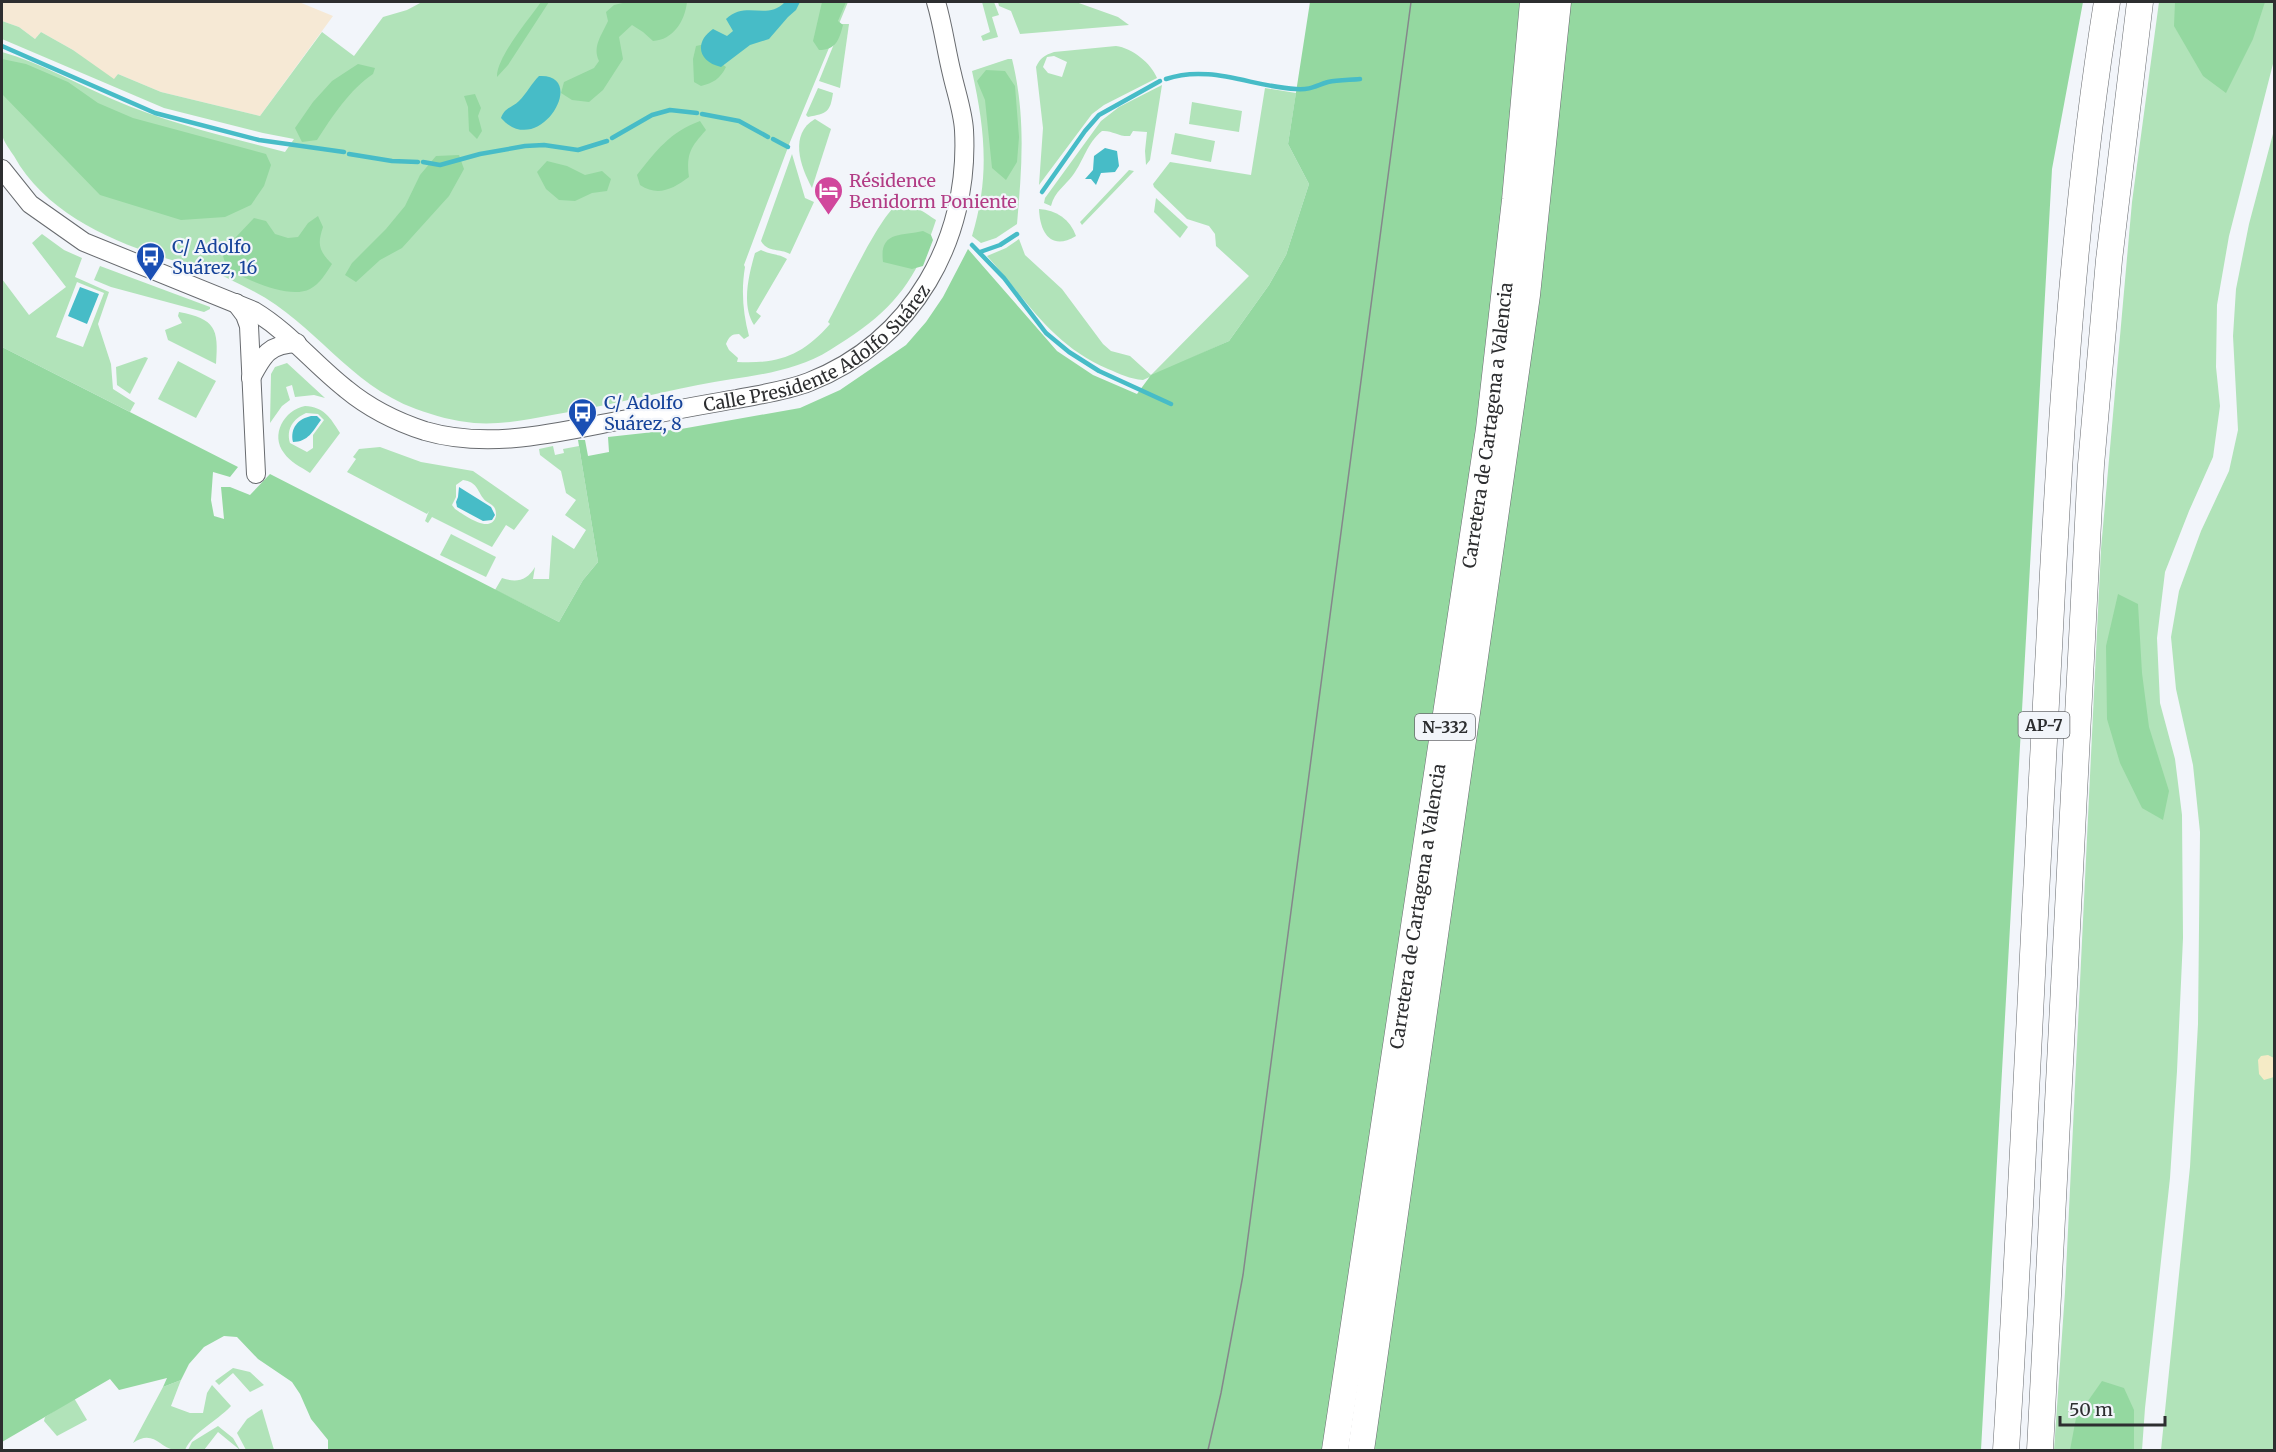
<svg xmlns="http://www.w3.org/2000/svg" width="2276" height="1452" font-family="Merriweather,serif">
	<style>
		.education { fill: #f6e9d5 }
		.green { fill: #b1e3b9; fill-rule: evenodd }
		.forest { fill: #94d8a0 }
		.sand { fill: #f5ebc6 }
		.water { fill: #47bcc7 }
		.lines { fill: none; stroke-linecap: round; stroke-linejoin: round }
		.stream { stroke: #47bcc7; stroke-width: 4.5 }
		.minor-casing { stroke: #686b6f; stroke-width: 20 }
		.highway-casing { stroke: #686b6f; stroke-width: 27 }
		.minor { stroke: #fff; stroke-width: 18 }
		.highway { stroke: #fff; stroke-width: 26 }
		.tram { stroke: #85878b; stroke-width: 1.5 }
		.labels { text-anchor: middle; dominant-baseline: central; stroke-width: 4.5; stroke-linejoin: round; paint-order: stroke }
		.shield { fill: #f2f5fa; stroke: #686a6d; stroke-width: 1.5 }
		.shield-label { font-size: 16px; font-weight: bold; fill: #2d2e30 }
		.hotel-label { font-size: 18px; fill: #b23c85; stroke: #f2f5fa; text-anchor: start }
		.transit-label { font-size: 18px; fill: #164399; stroke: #f2f5fa; text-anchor: start }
		.street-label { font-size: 18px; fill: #2d2e30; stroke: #f2f5fa }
	</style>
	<rect width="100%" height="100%" fill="#f2f5fa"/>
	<!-- education -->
	<path class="education" d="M2 2H299L333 16 260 116 161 92 118 74 114 80 73 50 41 32 35 39 19 27 2 21Z"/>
	<!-- green -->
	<g class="green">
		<path d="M422 2H848L790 142 744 265 745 267C741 291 743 313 749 336L744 339 739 334C731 334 729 337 726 344L729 350 738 358 737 362C778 364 802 356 830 324L828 322C839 303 883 208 899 204 910 201 926 214 936 220 915 286 889 314 830 350 790 375 742 376 698 385 649 395 601 407 552 415 527 420 500 425 474 423 454 421 435 416 416 409 348 384 315 323 253 291 239 284 224 276 210 270 199 266 186 265 175 261 114 243 46 214 14 156 10 150 4 142 2 135 0 128 2 119 2 111 2 92 2 72 2 52 41 63 75 83 112 99 167 123 227 137 285 152L294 139 263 133 164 108 2 39V21L19 27 35 39 41 32 73 50 114 79 118 74 161 92 260 116 322 32 354 56 383 17 407 10Z"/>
		<path d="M982 2H994L999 15 992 17 998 37 983 41 981 36 990 32Z"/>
		<path d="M998 2H1076L1118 17 1129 25 1020 34 1011 11 999 6Z"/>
		<path d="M2159 2H2274V60L2229 236 2217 305 2216 367 2220 406 2213 457 2189 511 2165 572 2157 638 2160 703 2175 759 2182 815 2183 938 2177 1071 2170 1178 2145 1408 2142 1450H2054L2065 1292 2101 549 2132 202Z"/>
		<path d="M842 24H849L840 88 819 81Z"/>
		<path d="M1116 46C1132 48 1151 63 1157 78L1104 105 1092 114 1039 185 1043 128 1036 67C1040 58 1045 55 1054 52ZM1054 56 1067 62 1062 77 1048 73 1043 67 1047 57Z"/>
		<path d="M1008 59H1012C1026 116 1022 167 1017 224L996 238 981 243 972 236C990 177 985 130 972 71Z"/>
		<path d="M1162 85 1150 160 1146 165 1145 151 1147 132 1133 131 1130 136C1119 137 1112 130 1102 131 1087 143 1084 160 1073 175 1064 187 1055 191 1051 206L1044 203 1045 198 1101 121 1119 107Z"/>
		<path d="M818 88 833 93C830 113 827 113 808 117L806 115Z"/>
		<path d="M1265 88 1296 93 1288 144 1309 184 1286 255 1269 285 1229 341 1143 380C1130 379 1120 374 1108 369 1051 345 1027 300 987 256L1006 248 1019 239 1025 255 1062 289 1103 344 1111 351 1130 356 1151 375 1249 276 1216 246 1215 234 1209 226 1187 219 1154 187 1153 184 1170 162 1251 175Z"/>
		<path d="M1192 102 1242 111 1239 132 1189 124Z"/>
		<path d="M815 119 831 129 812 188C800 166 789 134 815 119Z"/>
		<path d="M2274 130V1450H2161L2190 1167 2198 1024 2200 832 2193 765 2176 689 2171 637 2179 591 2201 531 2229 471 2238 430 2233 336 2236 289 2249 224Z"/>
		<path d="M1175 133 1215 141 1211 162 1171 154Z"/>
		<path d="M792 154 805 198 814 202 790 254C779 248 768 253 761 241Z"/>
		<path d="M1129 170 1134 171 1082 225 1080 222 1082 220Z"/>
		<path d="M1156 198 1188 227 1180 238 1154 212Z"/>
		<path d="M1039 209C1056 210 1070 219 1076 236 1051 251 1040 233 1039 209Z"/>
		<path d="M42 234 64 250 82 258 75 277 109 292 98 324 111 364 113 389 135 403 130 412 2 347V279L29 315 66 287 32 243ZM77 282 104 293 83 347 56 337Z"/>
		<path d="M761 250C771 255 780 254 787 259L756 312 761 316 754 325C741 305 749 274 755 253Z"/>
		<path d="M100 266 210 307V309L204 312 111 287 94 280Z"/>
		<path d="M179 312C215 319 219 328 216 364L168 340 165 330 182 323 178 316Z"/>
		<path d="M145 357 148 358 130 394 117 385 116 367Z"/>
		<path d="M178 361 216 381 196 418 158 399Z"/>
		<path d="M287 363 325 398 314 395 295 397 292 385 286 387 290 400 282 406 270 423 271 374 275 367Z"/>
		<path d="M305 406C324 407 330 417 340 433L310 473C301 467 290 462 284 453 270 435 284 410 305 406ZM306 413 318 414 324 420 313 435V448L307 452 290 443C286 429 293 419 306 413Z"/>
		<path d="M553 446 555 455 564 453 563 449 579 446 598 562 583 580 559 622 495 590 502 578C516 583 527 581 535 567L533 579H549L552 535 574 549 586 530 565 515 576 500 566 493 561 471 540 455 539 449Z"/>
		<path d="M380 447 421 462 473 471 529 510 514 530 506 525 492 547 432 517 428 523 425 521 429 511 427 514 347 472 356 459 353 457 359 449ZM463 480C477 482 477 490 483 498 485 502 491 503 494 507 496 510 496 513 496 516 491 535 464 515 455 509L452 505 456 497V485Z"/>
		<path d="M451 534 496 557 486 577 440 555Z"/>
		<path d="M233 1368 250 1372 264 1385 250 1392 233 1373 219 1385 215 1381Z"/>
		<path d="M181 1380 171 1406 190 1413H203L207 1393 212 1385 231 1406C216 1422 194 1431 185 1450 181 1450 178 1451 174 1450 159 1447 153 1429 133 1443L163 1387Z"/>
		<path d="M74 1398 87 1420 57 1436 44 1421 45 1417Z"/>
		<path d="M262 1409 274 1450H246L237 1433 247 1419Z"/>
		<path d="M218 1426 233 1438 240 1450 218 1432 204 1450H188L192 1442Z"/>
	</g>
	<!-- forest -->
	<g class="forest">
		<path d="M541 2H549L508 65 497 77C496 58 529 19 541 2Z"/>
		<path d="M627 2H687C685 21 673 40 653 41L643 32 632 25 619 37 623 59 603 90 589 102 572 100 561 93 564 82 594 68 599 61C592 46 602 35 608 21L606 12 614 5Z"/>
		<path d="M822 2H846L838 21 843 25C839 40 836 50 819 50L813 41Z"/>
		<path d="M1310 2H2083L2052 169 1981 1450H328V1440L311 1419 300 1394 292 1382 258 1359 237 1337 224 1336 204 1347 189 1364 181 1380 163 1387 167 1378 119 1390 110 1379 2 1442V347L238 467 230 477 213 472 211 500 214 516 224 519 221 487H230L250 495 270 474 559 622 583 580 598 562 578 440H585L588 456 609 452 608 437 681 429 800 408 840 390 906 345 926 322 943 297 968 249 1057 351 1093 375 1137 394 1151 375 1229 341 1269 285 1286 255 1309 184 1288 144Z"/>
		<path d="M2175 2H2265L2253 39 2226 93 2203 76 2174 26Z"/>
		<path d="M705 44 716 60 726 67C720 79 713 83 701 86L694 82 693 59 696 46Z"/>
		<path d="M2 59 26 64 68 82 98 103 133 118 266 154 271 165 264 186 251 205 225 217 181 220 100 195 2 94Z"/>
		<path d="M358 64 375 68 373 74C350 89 332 117 317 140L302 142 295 128 313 102 332 81Z"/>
		<path d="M986 70 1005 71 1015 86 1019 137 1017 162 1006 180 992 168 985 100 977 81Z"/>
		<path d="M475 94 481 108 478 116 482 131 477 139 469 131 468 107 464 96Z"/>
		<path d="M700 121 706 130C691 147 686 153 689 177 673 189 658 197 640 185L637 175C656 151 670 132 700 121Z"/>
		<path d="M459 155 464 169 449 196 402 248 380 260 356 282 345 275 352 263 386 229 405 206 420 175 436 156Z"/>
		<path d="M547 161 567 166 585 175 602 171 611 179 607 191 592 193 575 201 559 200 546 189 537 172Z"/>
		<path d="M318 216 323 227C317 245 319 251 332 264 326 273 320 284 310 289 289 300 246 279 227 269L223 256 235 238 254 218 266 221 275 234 288 238 298 237 308 223Z"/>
		<path d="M923 231 931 235 933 240 923 266 912 269 883 262C879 231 901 236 923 231Z"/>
		<path d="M2118 594 2138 604 2142 673 2149 727 2169 791 2163 820 2142 808 2120 763 2107 719 2106 646Z"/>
		<path d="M2102 1381 2124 1388 2134 1410V1450H2070L2076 1418Z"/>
	</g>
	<!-- sand -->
	<path class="sand" d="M2268 1055 2274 1058V1077L2264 1080 2259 1074 2258 1060 2261 1056Z"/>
	<!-- water -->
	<g class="water">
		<path d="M785 2H800L796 10 788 17 769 39 750 45 721 67C698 62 694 42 713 29L727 36 733 31 726 19C746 0 767 21 785 2Z"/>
		<path d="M539 76C590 73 539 161 501 118 505 107 512 108 519 101 527 93 531 84 539 76Z"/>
		<path d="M1105 148 1117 151 1119 166 1115 172 1101 173 1096 185 1091 179H1085L1093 170 1094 156Z"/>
		<path d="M80 287 99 294 87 324 68 316Z"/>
		<path d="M311 416H317L321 420C313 431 308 442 293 442 290 428 298 419 311 416Z"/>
		<path d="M459 487 491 507 495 515 492 520 483 521 457 507 456 502 458 497Z"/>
	</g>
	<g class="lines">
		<!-- stream -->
		<g class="stream">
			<path d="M2 46 155 113 259 140 344 152"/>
			<path d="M1166 79C1210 64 1253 87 1296 89 1311 90 1315 86 1328 82 1338 80 1350 80 1360 79"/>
			<path d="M702 114 739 121 768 137"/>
			<path d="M612 138 652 115 670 110 697 113"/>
			<path d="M773 139 788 147"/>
			<path d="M349 154 392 161 418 162"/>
			<path d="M423 162 440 165 480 154 525 146 544 145 578 150 607 141"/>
			<path d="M1042 192 1085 131 1099 115 1160 81"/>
			<path d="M972 245 1004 278 1046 333 1069 352 1099 371 1171 404"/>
			<path d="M980 252 1000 245 1017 234"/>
		</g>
		<defs>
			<g id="minor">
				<path id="s1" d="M2 169 30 204 84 242 254 311C289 332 314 364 346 389 369 408 397 422 425 431 497 452 573 428 644 416 675 410 706 404 737 399 762 394 786 391 809 382 913 341 970 239 964 130 963 112 956 92 952 74 946 50 943 25 936 2"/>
				<path d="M236 303 245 315 249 326 256 474"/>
				<path d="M251 378C263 355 269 344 297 343"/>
			</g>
			<g id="highway">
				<path id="s2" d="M1335 1450 1489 429 1515 200 1533 2"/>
				<path d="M1361 1450 1527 295 1558 2"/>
				<path d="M2006 1450C2023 1183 2034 916 2049 648 2060 432 2073 215 2107 2"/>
				<path d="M2040 1450 2091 465 2109 260 2140 2"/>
			</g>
		</defs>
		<!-- minor casing -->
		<use href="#minor" class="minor-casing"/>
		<!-- highway casing -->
		<use href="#highway" class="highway-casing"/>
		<!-- minor -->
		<use href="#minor" class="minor"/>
		<!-- highway -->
		<use href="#highway" class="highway"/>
		<!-- tram -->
		<path class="tram" d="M1208 1450 1221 1393 1243 1275 1411 2"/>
	</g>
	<!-- icons -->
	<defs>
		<symbol id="hotel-pin" viewBox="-11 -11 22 30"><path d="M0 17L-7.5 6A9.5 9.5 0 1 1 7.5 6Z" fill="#d1479c" stroke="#f2f5fa"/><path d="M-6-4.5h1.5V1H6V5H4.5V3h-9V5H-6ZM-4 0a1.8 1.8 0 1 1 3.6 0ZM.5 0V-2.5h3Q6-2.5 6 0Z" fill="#fff"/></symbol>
		<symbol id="bus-pin" viewBox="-11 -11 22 30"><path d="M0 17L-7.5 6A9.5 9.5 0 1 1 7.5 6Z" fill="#1a4fb4" stroke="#f2f5fa"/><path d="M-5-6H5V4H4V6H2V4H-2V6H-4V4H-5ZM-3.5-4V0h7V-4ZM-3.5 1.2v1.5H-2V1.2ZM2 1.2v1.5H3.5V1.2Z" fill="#fff"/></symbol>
	</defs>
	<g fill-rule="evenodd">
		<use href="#hotel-pin" x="812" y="174" width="33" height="45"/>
		<use href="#bus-pin" x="134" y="240" width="33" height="45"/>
		<use href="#bus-pin" x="566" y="396" width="33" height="45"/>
	</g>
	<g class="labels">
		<!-- shield labels -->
		<g class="shield">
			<rect x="2018.5" y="712" width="51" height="26" rx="4.5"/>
			<rect x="1415" y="714" width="60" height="26" rx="4.5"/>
		</g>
		<g class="shield-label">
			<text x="2044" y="725">AP-7</text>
			<text x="1445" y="727">N-332</text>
		</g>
		<!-- hotel labels -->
		<g class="hotel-label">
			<text x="849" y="180">Résidence<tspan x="849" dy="21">Benidorm Poniente</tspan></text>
		</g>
		<!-- transit labels -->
		<g class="transit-label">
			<text x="172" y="246">C/ Adolfo<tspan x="172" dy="21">Suárez, 16</tspan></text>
			<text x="604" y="402">C/ Adolfo<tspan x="604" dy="21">Suárez, 8</tspan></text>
		</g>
		<!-- street labels -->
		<g class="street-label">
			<text stroke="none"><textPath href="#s1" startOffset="918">Calle Presidente Adolfo Suárez</textPath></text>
			<text stroke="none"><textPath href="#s2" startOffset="1036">Carretera de Cartagena a Valencia</textPath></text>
			<text stroke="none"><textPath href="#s2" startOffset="550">Carretera de Cartagena a Valencia</textPath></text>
		</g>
	</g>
	<!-- border -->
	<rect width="2276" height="1452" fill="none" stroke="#2d2e30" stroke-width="6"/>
	<!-- scale -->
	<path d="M2060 1416v9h105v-9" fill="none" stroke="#2d2e30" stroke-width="3"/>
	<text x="2069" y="1416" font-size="18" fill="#2d2e30" stroke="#f2f5fa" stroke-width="4.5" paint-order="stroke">50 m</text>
</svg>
